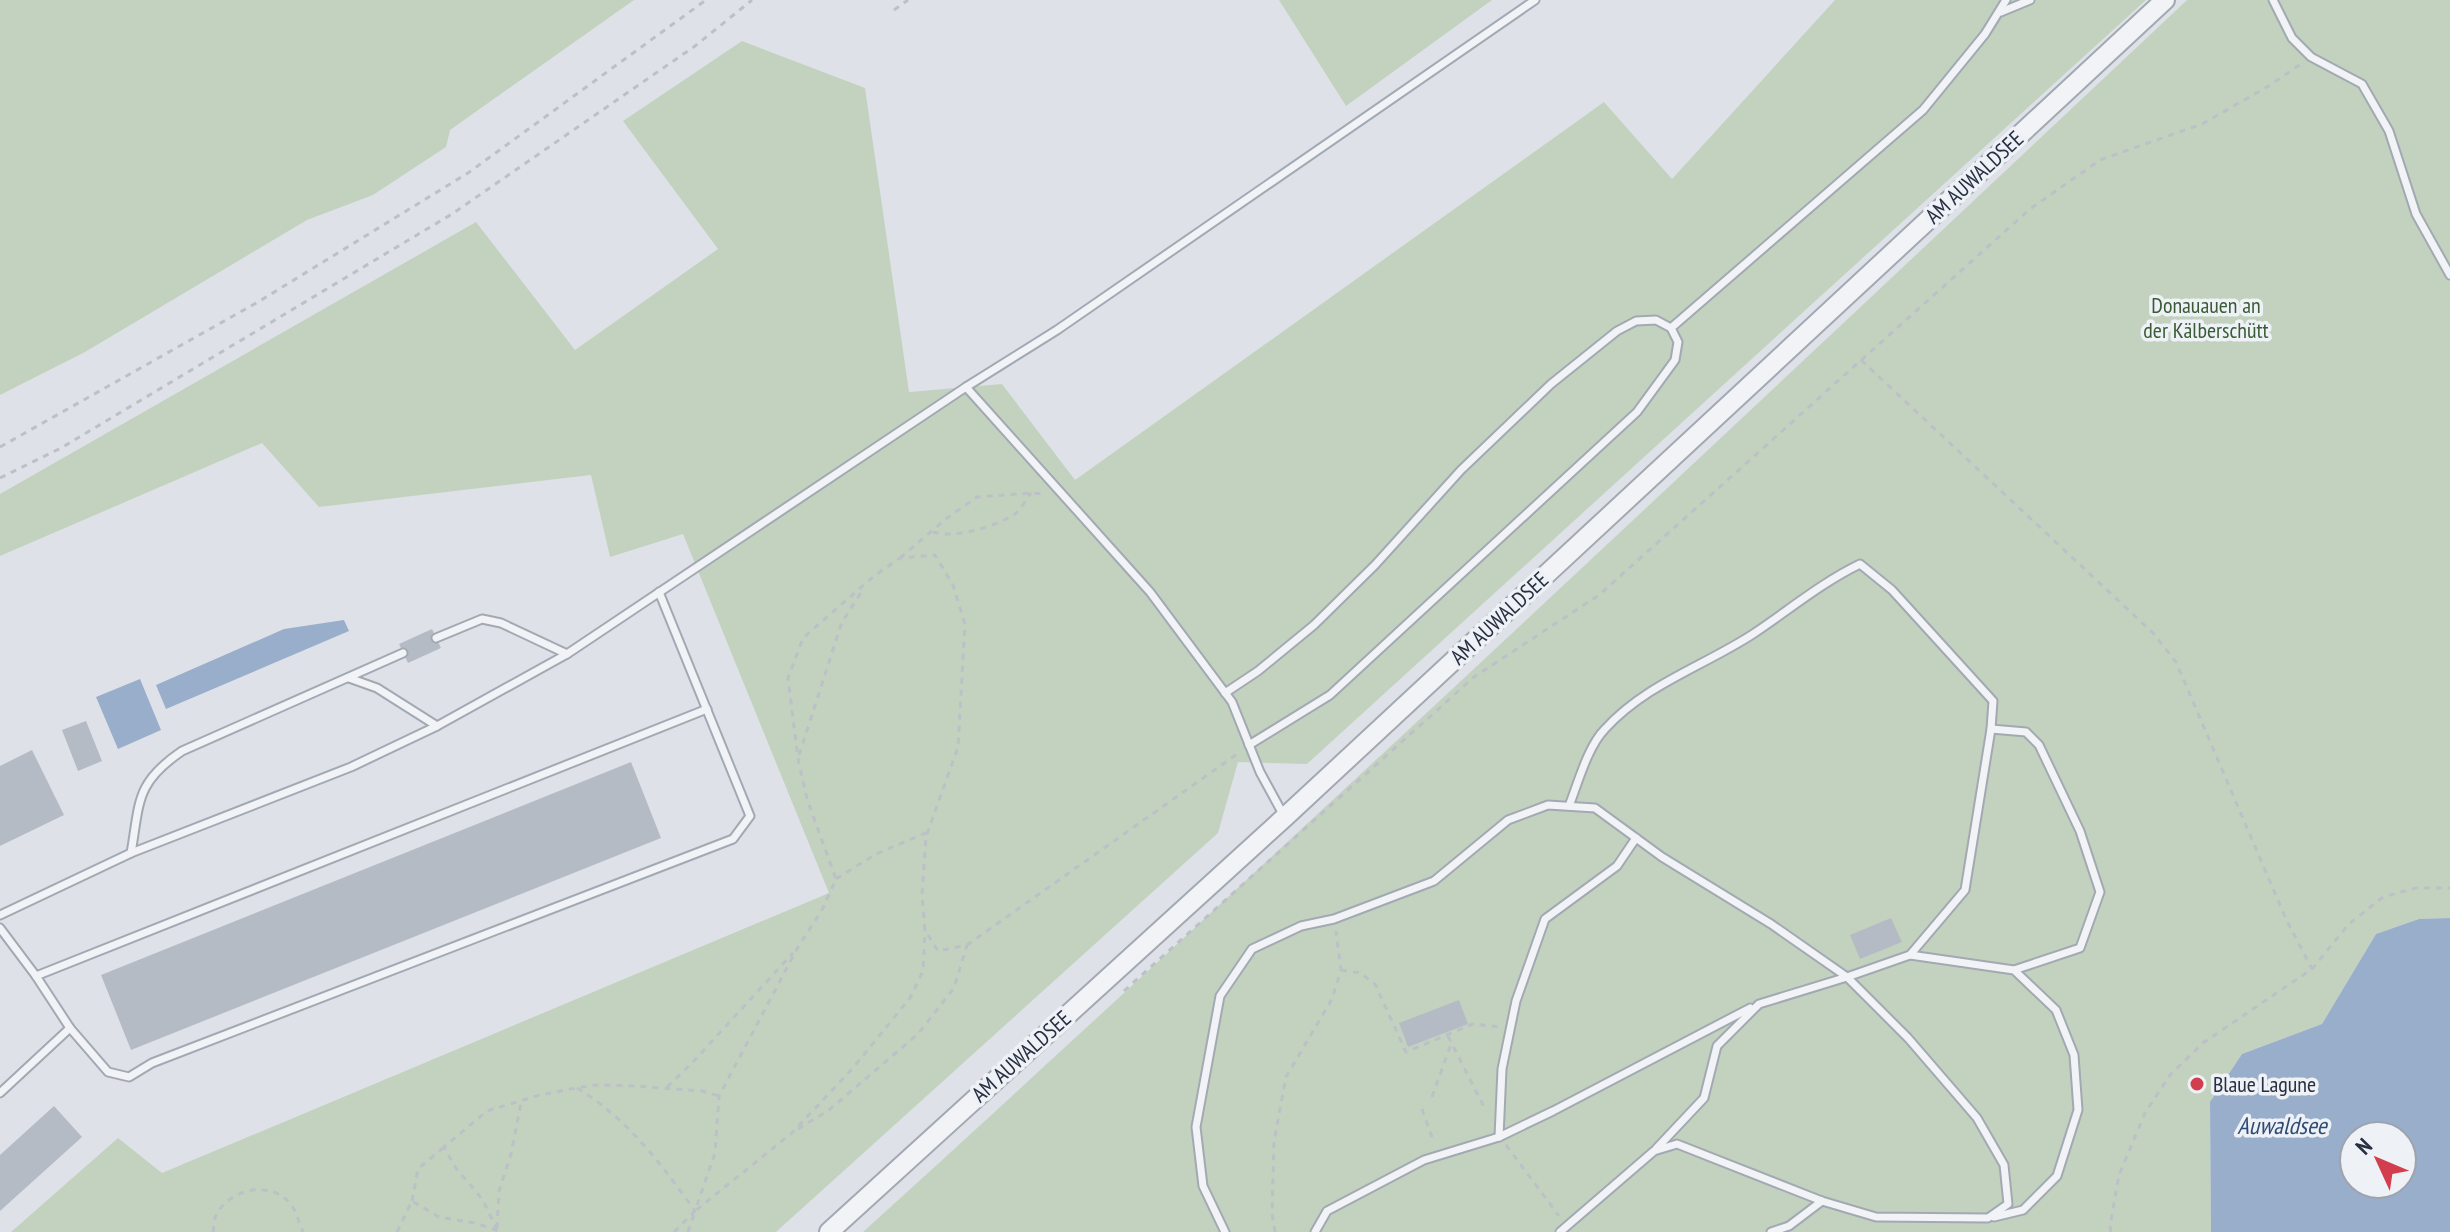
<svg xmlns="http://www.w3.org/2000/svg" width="2450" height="1232" font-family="'PT Sans Narrow',sans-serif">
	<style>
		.green { fill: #c3d2bf }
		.water { fill: #98aeca; fill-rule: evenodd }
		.building { fill: #b5bbc5 }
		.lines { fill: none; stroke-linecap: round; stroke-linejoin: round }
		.service-casing { stroke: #a3a9b2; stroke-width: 11 }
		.tertiary-casing { stroke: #a3a9b2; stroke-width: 22 }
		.path { stroke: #bcc0c7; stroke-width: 3; stroke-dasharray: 6 6; stroke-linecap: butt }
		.service { stroke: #f1f3f6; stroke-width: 7 }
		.tertiary { stroke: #f1f3f6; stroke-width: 18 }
		.poi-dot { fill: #d33e4e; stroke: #eef1f6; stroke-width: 3 }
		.labels { text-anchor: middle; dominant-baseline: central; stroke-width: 7; stroke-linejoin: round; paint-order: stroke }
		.street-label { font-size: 22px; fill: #272f40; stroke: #eef1f6 }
		.park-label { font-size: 22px; fill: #395c34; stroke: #eef1f6 }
		.poi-label { font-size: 22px; fill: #272f40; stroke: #eef1f6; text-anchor: start }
		.water-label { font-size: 24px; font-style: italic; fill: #2f4c75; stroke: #eef1f6 }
	</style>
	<rect width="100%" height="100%" fill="#dee2e8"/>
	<!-- green -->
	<g class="green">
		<path d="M0 0H634L450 130 446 147 373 195 307 220 85 352 0 395Z"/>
		<path d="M1279 0H1492L1346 106Z"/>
		<path d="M1835 0H2146L1307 764 1238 762 1218 833 776 1232H11L118 1138 162 1173 829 893 683 534 610 557 591 475 319 507 262 443 0 556V494L476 222 575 350 718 249 623 121 742 41 865 88 909 392 1002 384 1075 480 1604 102 1672 179Z"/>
		<path d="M2187 0H2450V918L2419 919 2376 934 2322 1024 2242 1054 2210 1102 2211 1232H863C1309 826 1748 413 2187 0Z"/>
	</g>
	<!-- water -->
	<g class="water">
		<path d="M344 620 349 631 166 709 156 685 284 629Z"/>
		<path d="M140 679 161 730 118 749 96 697Z"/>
		<path d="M2450 918V1232H2211L2210 1102 2242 1054 2322 1024 2376 934 2419 919ZM2354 1136H2402V1184H2354Z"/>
	</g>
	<!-- building -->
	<g class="building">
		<path d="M432 629 441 648 408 663 399 644Z"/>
		<path d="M86 721 102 761 78 771 62 730Z"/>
		<path d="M32 750 64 815 0 846V766Z"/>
		<path d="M631 762 661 838 131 1050 101 975Z"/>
		<path d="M1891 918 1902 942 1860 959 1850 935Z"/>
		<path d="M1459 1000 1468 1024 1408 1047 1399 1023Z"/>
		<path d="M54 1106 82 1137 0 1211V1155Z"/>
	</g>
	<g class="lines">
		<defs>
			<g id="service">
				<path d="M2273 0 2292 38 2311 57 2362 84 2389 131 2416 214 2450 275"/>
				<path d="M2001 12 2030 0"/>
				<path d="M966 387 1150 592 1232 702 1260 772 1284 816"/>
				<path d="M436 638 482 619 501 623 567 654"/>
				<path d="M349 678 377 688 437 726"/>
				<path d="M1225 693 1258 671 1314 625 1375 565 1461 470 1551 384 1617 331 1636 321 1656 320 1671 328"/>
				<path d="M1991 729 2026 732 2039 745 2080 831 2100 892 2080 948 2014 970"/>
				<path d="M1249 745 1330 695 1637 412 1675 360 1678 342 1671 328 1923 110 1985 34 2006 0"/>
				<path d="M1569 806C1578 783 1588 746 1605 729 1646 684 1704 666 1753 634 1789 610 1821 583 1860 564L1892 590 1993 701 1991 729 1965 890 1910 955 1847 977 1759 1004 1717 1046 1704 1098 1656 1149"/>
				<path d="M131 853C140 802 135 783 182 751L403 653"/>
				<path d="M0 915 131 853 351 767 437 726 567 654 966 387 1057 330 1535 0"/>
				<path d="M0 928 36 976 70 1028 0 1093"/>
				<path d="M1910 955 2014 970 2056 1010 2074 1055 2078 1110 2057 1176 2023 1210 1994 1217"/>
				<path d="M36 976 707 709"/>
				<path d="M70 1028 108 1072 129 1077 152 1063 733 839 750 816 659 592"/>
				<path d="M1499 1137 1502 1069 1516 1001 1545 919 1617 866 1636 838"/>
				<path d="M1225 1232 1203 1186 1196 1127 1220 996 1252 949 1301 926 1334 919 1434 881 1508 820 1548 805 1595 808 1662 857 1771 924 1847 977 1908 1038 1977 1118 2004 1165 2008 1204 1988 1218 1876 1217 1822 1201 1677 1144 1654 1151 1560 1232"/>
				<path d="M1315 1232 1327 1211 1424 1160 1499 1137 1553 1111 1750 1008"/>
				<path d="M1771 1232 1789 1226 1822 1201"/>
			</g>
			<path id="tertiary" d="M829 1232 1285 817 2165 0"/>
		</defs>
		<!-- service casing -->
		<use href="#service" class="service-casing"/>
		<!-- tertiary casing -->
		<use href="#tertiary" class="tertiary-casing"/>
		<!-- path -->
		<g class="path">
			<path d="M894 10 908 0"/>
			<path d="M1861 360 2153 633 2176 662 2286 919 2312 969"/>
			<path d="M0 447 258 302 468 173 706 0"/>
			<path d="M0 478 61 448 452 214 695 46 752 0"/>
			<path d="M933 532C954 539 997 526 1015 514 1021 509 1026 500 1031 493"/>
			<path d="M900 558 947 518 977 497 1031 493 1046 494"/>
			<path d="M799 755 842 622 864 588"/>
			<path d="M836 879 876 854 928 832"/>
			<path d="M1341 970 1360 973 1375 984 1406 1052 1473 1024 1500 1027"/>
			<path d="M1124 991 1474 677 1599 595 2030 209 2100 160 2202 124 2267 87 2301 64"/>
			<path d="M1448 1036 1486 1111"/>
			<path d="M667 1087 691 1064 793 953"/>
			<path d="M577 1088C627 1118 662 1165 695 1211"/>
			<path d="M1432 1097 1451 1044"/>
			<path d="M1422 1109 1434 1143"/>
			<path d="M798 1129 829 1110 918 1034 954 988 967 945"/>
			<path d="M1506 1145 1559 1216"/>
			<path d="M412 1201 418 1169 444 1147"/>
			<path d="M497 1228 499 1191 511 1154 521 1103"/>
			<path d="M497 1230 483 1200 455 1167 444 1147 487 1111 540 1095 576 1088 596 1085 635 1086 702 1091 719 1096"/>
			<path d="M213 1232C214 1226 214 1218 217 1213 232 1189 269 1180 290 1203 296 1210 299 1223 303 1232"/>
			<path d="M397 1232 412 1201 439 1217 475 1223 502 1232"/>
			<path d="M674 1232 695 1211 715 1153 719 1096 798 947 822 910 836 879 807 799 798 759 788 678 803 638 874 576 900 558 935 555 953 585 965 624 958 747 926 837 922 895 925 930 938 951 967 945 1240 752"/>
			<path d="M688 1232 695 1211 792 1133 853 1068 910 998 923 971 925 930"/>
			<path d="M1275 1232 1272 1213 1274 1142 1286 1077 1332 999 1341 970 1336 931"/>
			<path d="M2111 1232 2110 1226 2119 1175 2145 1113 2170 1075 2203 1043 2312 969 2349 924 2383 897 2416 888H2450"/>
		</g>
		<!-- service -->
		<use href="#service" class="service"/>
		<!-- tertiary -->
		<use href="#tertiary" class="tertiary"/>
	</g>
	<!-- markers -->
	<circle class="poi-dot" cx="2197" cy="1084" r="8"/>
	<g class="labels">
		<!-- street labels -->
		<g class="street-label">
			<text transform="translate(1974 177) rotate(-43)">AM AUWALDSEE</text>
			<text transform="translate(1499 618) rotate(-43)">AM AUWALDSEE</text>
			<text transform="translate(1021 1056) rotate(-42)">AM AUWALDSEE</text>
		</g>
		<!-- park labels -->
		<g class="park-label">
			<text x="2206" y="305">Donauauen an<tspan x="2206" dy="25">der Kälberschütt</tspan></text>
		</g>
		<!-- poi labels -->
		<g class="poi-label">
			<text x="2213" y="1084">Blaue Lagune</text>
		</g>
		<!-- water labels -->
		<g class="water-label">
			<text x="2282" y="1125">Auwaldsee</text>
		</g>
	</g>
	<!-- north arrow -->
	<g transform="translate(2378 1160) rotate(314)"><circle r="38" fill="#eef1f6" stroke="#9ea3ad" stroke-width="2"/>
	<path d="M0-6L14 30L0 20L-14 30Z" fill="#d33e4e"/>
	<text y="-12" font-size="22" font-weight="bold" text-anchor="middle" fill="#272f40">N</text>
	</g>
</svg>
